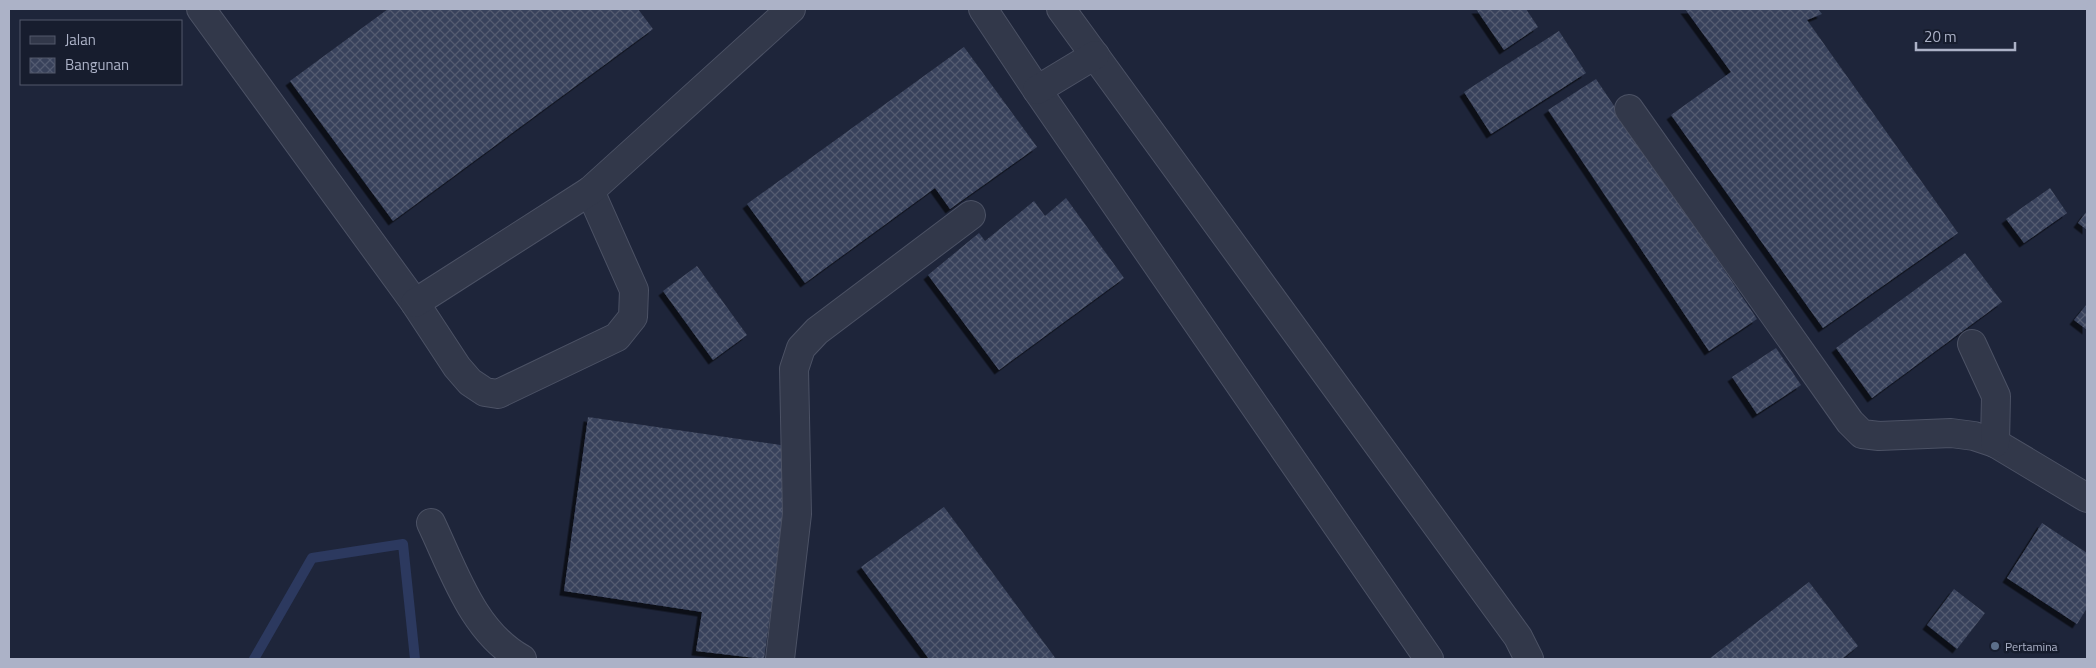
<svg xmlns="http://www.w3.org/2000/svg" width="2096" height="668" font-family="'Titillium Web',sans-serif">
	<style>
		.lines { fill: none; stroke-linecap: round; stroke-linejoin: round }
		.stream { stroke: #2c395f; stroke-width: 10 }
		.building { fill: url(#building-cross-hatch); filter: url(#shadow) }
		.minor-casing { stroke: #4c5265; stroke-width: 30 }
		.minor { stroke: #32384a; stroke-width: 28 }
		.service-dot { fill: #5c6f8a; stroke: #171d2e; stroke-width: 2 }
		.labels { text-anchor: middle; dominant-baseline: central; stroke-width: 5; stroke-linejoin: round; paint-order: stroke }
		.poi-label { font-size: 12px; fill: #acb2c7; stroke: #171d2e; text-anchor: start }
	</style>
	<defs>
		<pattern id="building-cross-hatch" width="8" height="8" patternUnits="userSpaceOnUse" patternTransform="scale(1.25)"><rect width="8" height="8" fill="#39425b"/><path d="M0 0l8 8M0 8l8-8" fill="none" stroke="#535b71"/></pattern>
		<filter id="shadow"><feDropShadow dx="-4.5" dy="4.5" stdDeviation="0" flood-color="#0009"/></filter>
	</defs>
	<rect width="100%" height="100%" fill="#1e253a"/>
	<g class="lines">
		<!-- stream -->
		<path class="stream" d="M254 659 312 558 403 544 415 659"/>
	</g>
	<!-- building -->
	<g class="building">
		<path d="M388 9H638L653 29 393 221 290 81Z"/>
		<path d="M1476 9H1526L1538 27 1504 50Z"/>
		<path d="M1685 9H1818L1822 14 1807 20 1958 233 1823 328 1671 115 1731 72Z"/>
		<path d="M1559 31 1586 73 1491 134 1464 92Z"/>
		<path d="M964 47 1037 147 950 209 935 188 805 283 747 204Z"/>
		<path d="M1596 79 1757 319 1709 351 1548 110Z"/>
		<path d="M2050 188 2067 213 2024 243 2006 219Z"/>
		<path d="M1066 198 1124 278 999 370 928 275 979 233 985 241 1034 201 1045 216Z"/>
		<path d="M2087 211V230L2078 223Z"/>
		<path d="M1965 253 2002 302 1872 398 1836 348Z"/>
		<path d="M697 266 747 335 713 360 663 291Z"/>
		<path d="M2087 304V330L2074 320Z"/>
		<path d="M1776 348 1801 385 1757 414 1732 377Z"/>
		<path d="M588 417 794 447 764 659 696 651 702 612 564 591Z"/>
		<path d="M944 507 1056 659H929L861 567Z"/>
		<path d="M2042 523 2087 553V608L2077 624 2007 578Z"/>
		<path d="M1809 582 1858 646 1842 659H1709Z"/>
		<path d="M1954 589 1985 613 1957 649 1927 625Z"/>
	</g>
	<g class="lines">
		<defs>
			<g id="minor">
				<path d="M201 9 415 303 457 367 470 382 485 392 498 394 617 337 633 317 634 290 590 191"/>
				<path d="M983 9 1037 90 1429 659"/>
				<path d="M1061 9 1518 637 1529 659"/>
				<path d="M1037 90 1095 55"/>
				<path d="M1629 109 1850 422 1862 434 1879 436 1951 433 1974 436 1995 443 2087 498"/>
				<path d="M415 303 590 191 791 9"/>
				<path d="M1972 344 1996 396 1995 443"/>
				<path d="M431 523C454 571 473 632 522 659"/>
				<path d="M780 659 797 514 794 369 801 348 817 331 971 215"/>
			</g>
		</defs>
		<!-- minor casing -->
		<use href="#minor" class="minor-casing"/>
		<!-- minor -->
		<use href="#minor" class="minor"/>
	</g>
	<!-- markers -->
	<circle class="service-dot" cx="1995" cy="646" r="5"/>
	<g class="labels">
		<!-- poi labels -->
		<g class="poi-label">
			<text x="2005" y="646">Pertamina</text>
		</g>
	</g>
	<!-- border -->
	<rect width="2096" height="668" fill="none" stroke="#acb2c7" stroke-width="20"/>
	<!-- legend -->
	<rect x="20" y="20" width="162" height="65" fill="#171d2e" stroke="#53596b"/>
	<rect x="30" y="36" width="25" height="8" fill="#32384a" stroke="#53596b"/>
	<text x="65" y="45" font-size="15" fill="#acb2c7">Jalan</text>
	<rect x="30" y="58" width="25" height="15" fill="url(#building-cross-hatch)" stroke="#53596b"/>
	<text x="65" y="70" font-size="15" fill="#acb2c7">Bangunan</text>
	<!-- scale -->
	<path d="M1916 42v8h99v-8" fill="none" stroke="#acb2c7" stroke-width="2.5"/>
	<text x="1924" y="42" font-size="15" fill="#acb2c7" stroke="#171d2e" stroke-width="4" paint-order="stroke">20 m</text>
</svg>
